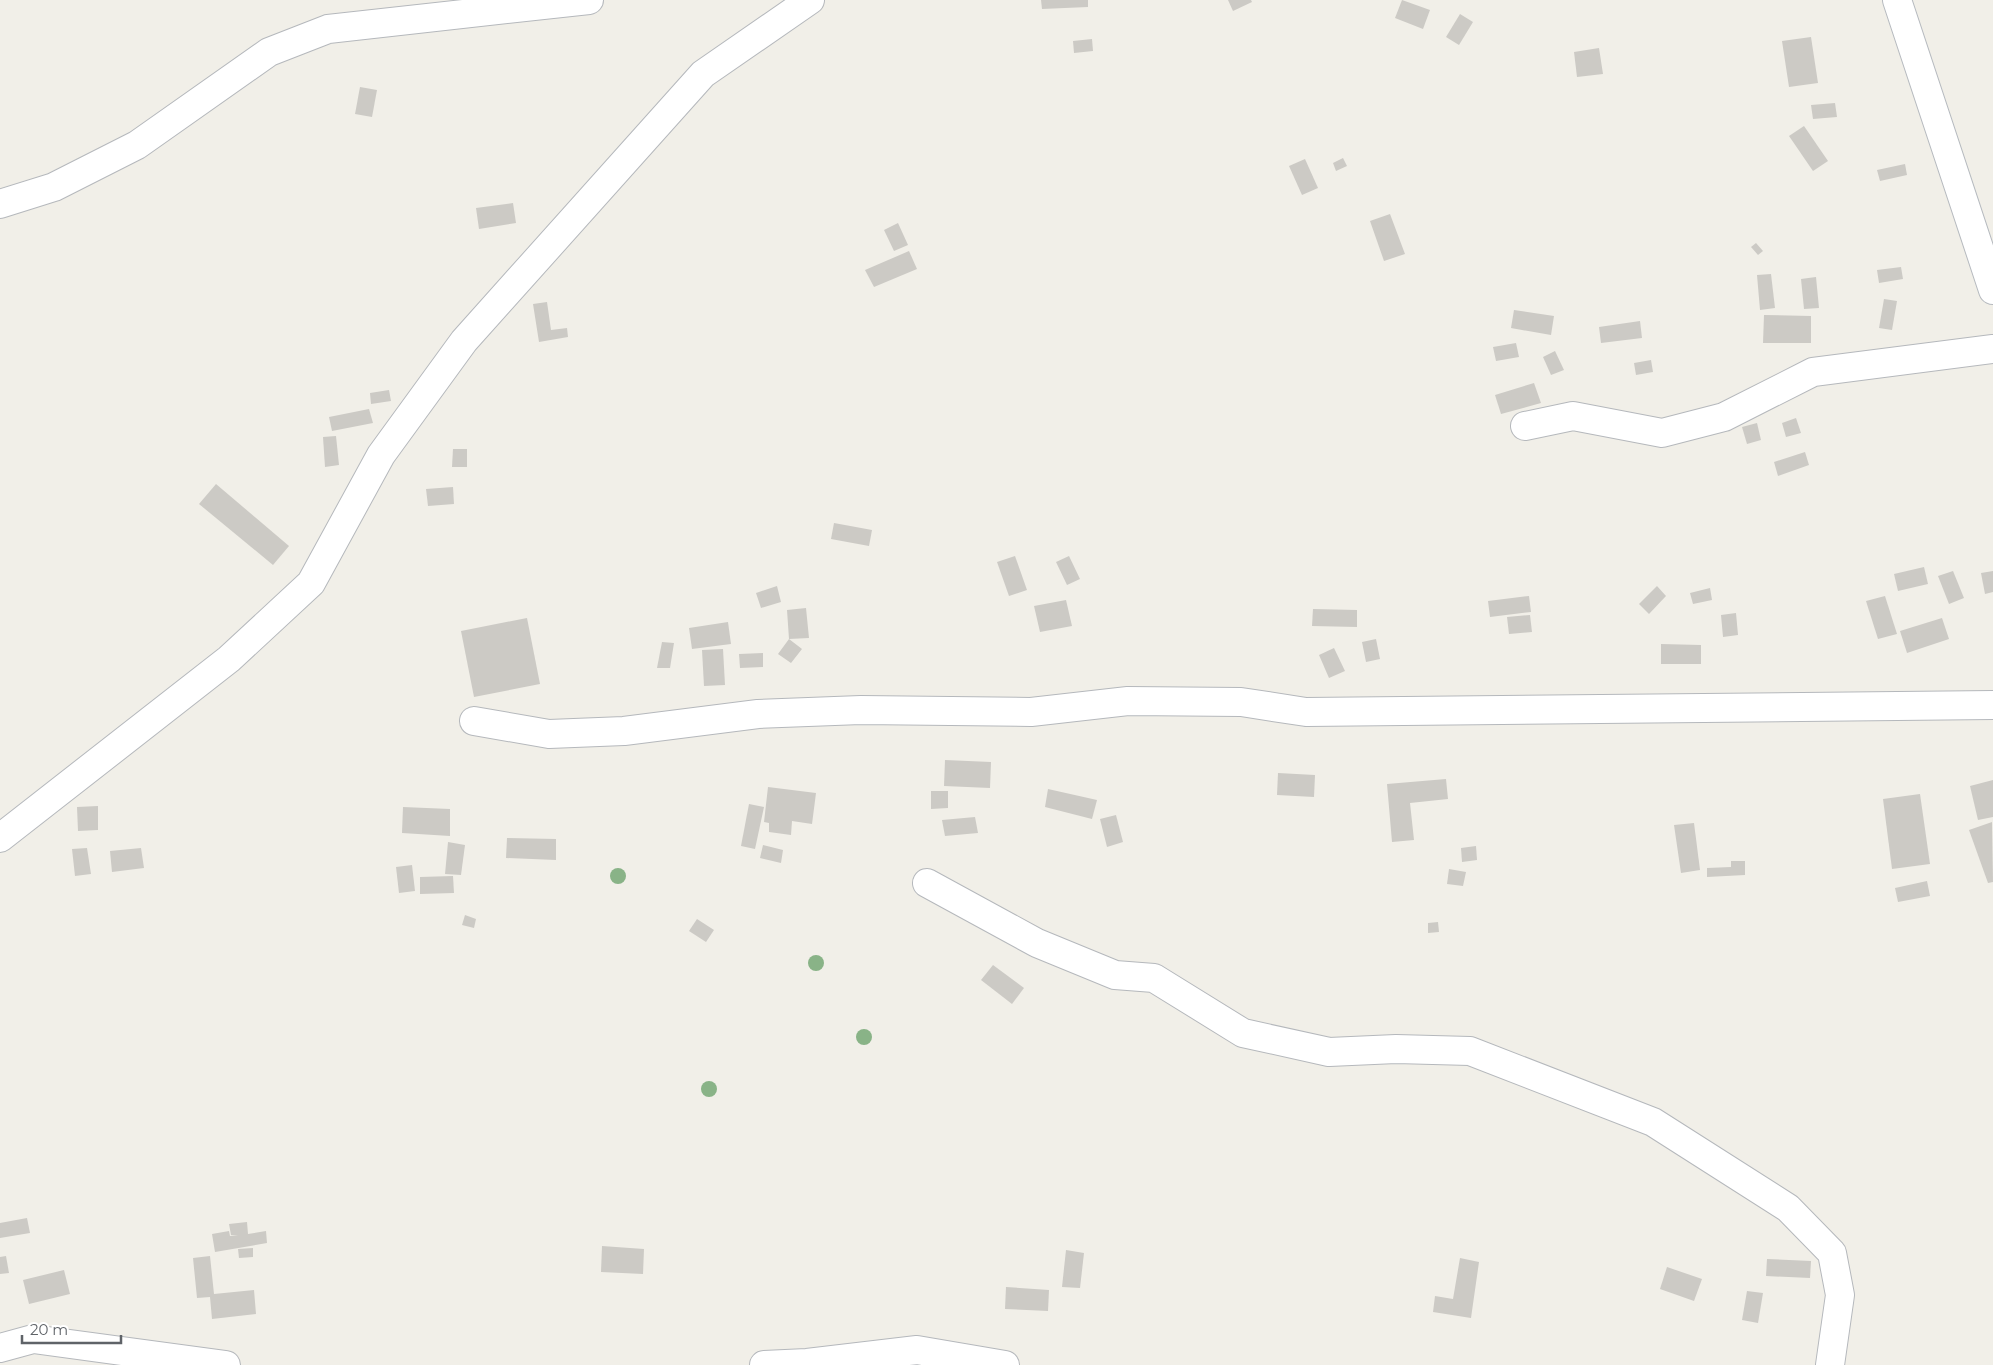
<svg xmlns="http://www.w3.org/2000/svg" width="1993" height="1365" font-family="Montserrat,sans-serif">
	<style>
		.building { fill: #cccac5 }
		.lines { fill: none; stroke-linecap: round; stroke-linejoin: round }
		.street-casing { stroke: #b5b8bc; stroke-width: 30 }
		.secondary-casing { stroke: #b6babf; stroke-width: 30 }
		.street { stroke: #fff; stroke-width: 28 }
		.secondary { stroke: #fff; stroke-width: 28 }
		.tree { fill: #89b387 }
	</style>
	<rect width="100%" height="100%" fill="#f1efe8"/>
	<!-- building -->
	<g class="building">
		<path d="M1041 0H1088V7L1042 9Z"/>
		<path d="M1228 0H1251L1252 2 1233 11Z"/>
		<path d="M1402 0 1430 10 1423 29 1395 18Z"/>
		<path d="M1460 14 1473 22 1459 45 1446 37Z"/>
		<path d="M1811 37 1818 83 1789 87 1782 41Z"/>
		<path d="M1092 39 1093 51 1074 53 1073 41Z"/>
		<path d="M1599 48 1603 74 1577 77 1574 52Z"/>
		<path d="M360 87 377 90 372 117 355 114Z"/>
		<path d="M1835 103 1837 117 1813 119 1811 105Z"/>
		<path d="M1804 126 1828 161 1813 171 1789 136Z"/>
		<path d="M1343 158 1347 166 1336 171 1333 163Z"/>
		<path d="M1305 159 1318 188 1302 195 1289 166Z"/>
		<path d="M1905 164 1907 175 1880 181 1877 170Z"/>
		<path d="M513 203 516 223 479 229 476 208Z"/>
		<path d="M1390 214 1405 254 1384 261 1370 221Z"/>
		<path d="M898 223 908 245 894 251 884 230Z"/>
		<path d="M1756 243 1763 251 1758 255 1751 247Z"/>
		<path d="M909 251 917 269 874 287 865 270Z"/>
		<path d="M1901 267 1903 279 1879 283 1877 270Z"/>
		<path d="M1771 274 1775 308 1760 310 1757 275Z"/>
		<path d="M1816 277 1819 308 1804 309 1801 279Z"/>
		<path d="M1884 299 1897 301 1892 330 1879 328Z"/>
		<path d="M547 302 551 330 567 328 568 337 539 342 533 304Z"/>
		<path d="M1514 310 1554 316 1551 335 1511 328Z"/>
		<path d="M1764 315 1811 316V343H1763Z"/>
		<path d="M1640 321 1642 338 1601 343 1599 327Z"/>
		<path d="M1516 343 1519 357 1496 361 1493 347Z"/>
		<path d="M1555 351 1564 370 1551 375 1543 357Z"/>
		<path d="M1651 360 1653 372 1636 375 1634 363Z"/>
		<path d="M1534 383 1541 403 1501 414 1495 395Z"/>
		<path d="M389 390 391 401 371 404 370 393Z"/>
		<path d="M369 409 373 423 332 431 329 417Z"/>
		<path d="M1796 418 1801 433 1786 437 1782 423Z"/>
		<path d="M1757 423 1761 440 1747 444 1742 427Z"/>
		<path d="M336 436 339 465 325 467 323 437Z"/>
		<path d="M453 449H467V467H452Z"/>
		<path d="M1805 452 1809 465 1778 476 1774 462Z"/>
		<path d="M216 484 289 546 273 565 199 504Z"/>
		<path d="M453 487 454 504 428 506 426 489Z"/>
		<path d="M834 523 872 530 869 546 831 539Z"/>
		<path d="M1015 556 1027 590 1009 596 997 562Z"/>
		<path d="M1069 556 1080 579 1067 585 1056 562Z"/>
		<path d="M1924 567 1928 584 1898 591 1894 574Z"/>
		<path d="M1953 571 1964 598 1949 604 1938 576Z"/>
		<path d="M1993 571V592L1985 594 1981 573Z"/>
		<path d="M777 586 781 602 761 608 756 593Z"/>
		<path d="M1657 586 1666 596 1649 614 1639 604Z"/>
		<path d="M1710 588 1712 600 1693 604 1690 593Z"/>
		<path d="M1529 596 1531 612 1490 617 1488 601Z"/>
		<path d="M1885 596 1897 634 1878 639 1866 601Z"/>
		<path d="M1066 600 1072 626 1040 632 1034 606Z"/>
		<path d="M806 608 809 638 789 639 802 649 791 663 778 654 789 639 787 610Z"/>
		<path d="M1313 609 1357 610V627L1312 626Z"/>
		<path d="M1736 613 1738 635 1723 637 1721 615Z"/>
		<path d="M1530 615 1532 632 1509 634 1507 617Z"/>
		<path d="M527 618 540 684 474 697 461 631Z"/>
		<path d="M1942 618 1949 639 1907 653 1900 631Z"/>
		<path d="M728 622 731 644 692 649 689 628Z"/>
		<path d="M1376 639 1380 659 1366 662 1362 642Z"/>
		<path d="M662 642 674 643 670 668H657Z"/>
		<path d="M1661 644 1701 645V664H1661Z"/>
		<path d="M1334 648 1345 671 1329 678 1319 655Z"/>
		<path d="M723 649 725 685 704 686 702 650Z"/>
		<path d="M763 653V667L740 668 739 654Z"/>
		<path d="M945 760 991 762 990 788 944 786Z"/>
		<path d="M1278 773 1315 775 1314 797 1277 795Z"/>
		<path d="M1446 779 1448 799 1410 803 1414 840 1392 842 1387 784Z"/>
		<path d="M1993 780V817L1978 820 1970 786Z"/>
		<path d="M768 787 816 793 812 824 792 821 791 835 769 832V823L764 822Z"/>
		<path d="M1048 789 1097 800 1092 819 1045 807Z"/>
		<path d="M931 791H948V808L931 809Z"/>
		<path d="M1920 794 1930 864 1892 869 1883 799Z"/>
		<path d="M749 804 764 807 755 849 741 846Z"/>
		<path d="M98 806V830L78 831 77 807Z"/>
		<path d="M403 807 450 809V836L402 833Z"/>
		<path d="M1116 815 1123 842 1107 847 1100 819Z"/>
		<path d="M975 817 978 833 945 836 942 820Z"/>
		<path d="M1992 822 1993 882 1988 883 1969 830Z"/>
		<path d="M1694 823 1700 870 1681 873 1674 825Z"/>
		<path d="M507 838 556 839V860L506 858Z"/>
		<path d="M448 842 465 845 461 875 445 874Z"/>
		<path d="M763 845 783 850 781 863 760 858Z"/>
		<path d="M1476 846 1477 860 1462 862 1461 848Z"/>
		<path d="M87 848 91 874 75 876 72 849Z"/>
		<path d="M141 848 144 868 112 872 110 851Z"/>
		<path d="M1731 861H1745V875L1707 877V868L1731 867Z"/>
		<path d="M412 865 415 891 399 893 396 867Z"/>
		<path d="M1449 869 1466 872 1463 886 1447 884Z"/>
		<path d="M453 876 454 893 420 894V877Z"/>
		<path d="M1927 881 1930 896 1898 902 1895 888Z"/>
		<path d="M465 915 476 919 474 928 462 925Z"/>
		<path d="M697 919 714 930 706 942 689 931Z"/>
		<path d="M1438 922 1439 932 1428 933V923Z"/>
		<path d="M993 965 1024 988 1012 1004 981 980Z"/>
		<path d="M27 1218 30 1233 0 1238V1223Z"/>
		<path d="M247 1222 248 1234 266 1231 267 1243 215 1252 212 1234 229 1231 230 1236 238 1235H231L229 1224Z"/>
		<path d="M602 1246 644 1249 643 1274 601 1272Z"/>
		<path d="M253 1248V1257L239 1258 238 1249Z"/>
		<path d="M1066 1250 1084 1253 1080 1288 1062 1287Z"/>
		<path d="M6 1256 9 1273 0 1274V1257Z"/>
		<path d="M210 1256 214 1294 254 1290 256 1314 212 1319 210 1297 197 1298 193 1258Z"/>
		<path d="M1460 1258 1479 1262 1471 1318 1433 1312 1435 1296 1453 1299Z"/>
		<path d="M1767 1259 1811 1261 1810 1278 1766 1276Z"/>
		<path d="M1667 1267 1702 1279 1694 1301 1660 1289Z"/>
		<path d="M64 1270 70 1294 29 1304 23 1280Z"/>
		<path d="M1006 1287 1049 1290 1048 1311 1005 1309Z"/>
		<path d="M1747 1291 1763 1293 1758 1323 1742 1320Z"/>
	</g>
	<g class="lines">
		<defs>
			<g id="street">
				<path d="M0 204 54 187 137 145 269 52 328 29 589 0"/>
				<path d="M1525 426 1573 416 1662 433 1724 417 1813 372 1993 349"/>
				<path d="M474 721 549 734 624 731 758 714 861 710 1031 712 1128 701 1241 702 1306 712 1993 705"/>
				<path d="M0 838 229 659 311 583 381 455 464 341 703 74 810 0"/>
				<path d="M927 883 1037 943 1115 975 1154 978 1243 1033 1329 1052 1396 1049 1470 1051 1653 1122 1788 1208 1832 1253 1840 1295 1830 1365"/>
				<path d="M0 1348 33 1339 226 1365"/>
				<path d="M764 1365 807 1363 917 1350 1005 1365"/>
			</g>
			<path id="secondary" d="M1897 0 1993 290"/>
		</defs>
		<!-- street casing -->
		<use href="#street" class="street-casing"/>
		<!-- secondary casing -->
		<use href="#secondary" class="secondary-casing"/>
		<!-- street -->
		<use href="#street" class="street"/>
		<!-- secondary -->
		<use href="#secondary" class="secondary"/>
	</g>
	<!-- trees -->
	<g class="tree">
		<circle cx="618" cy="876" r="8"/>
		<circle cx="816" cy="963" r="8"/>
		<circle cx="864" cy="1037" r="8"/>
		<circle cx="709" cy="1089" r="8"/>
	</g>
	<!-- scale -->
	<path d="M22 1335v8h99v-8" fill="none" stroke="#5f6368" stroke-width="2.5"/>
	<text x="30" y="1335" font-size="15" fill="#5f6368" stroke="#ffffff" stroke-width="4" paint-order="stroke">20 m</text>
</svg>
